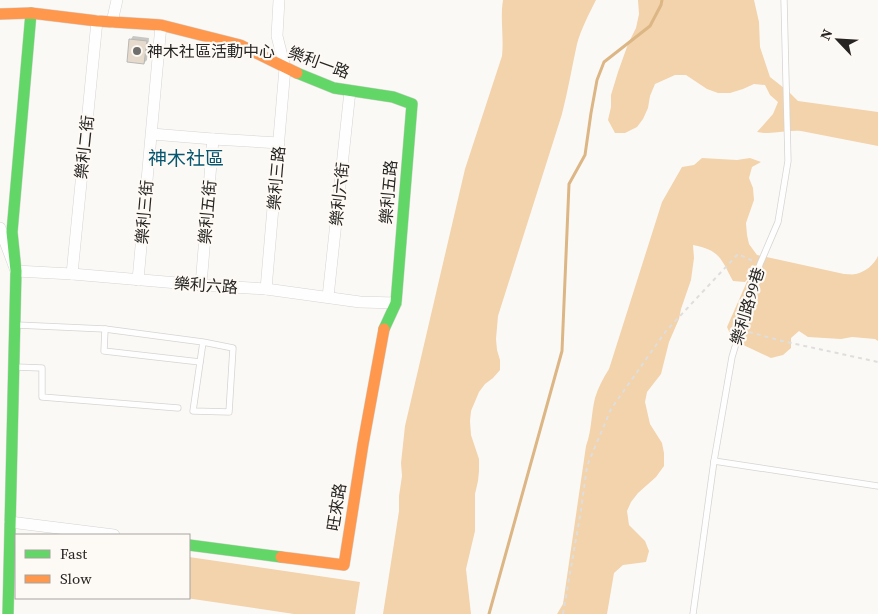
<svg xmlns="http://www.w3.org/2000/svg" width="878" height="614" font-family="'Source Serif 4','Noto Sans TC',serif">
	<style>
		.forest { fill: #f2d3ab }
		.shadow { fill: #0003 }
		.lines { fill: none; stroke-linecap: round; stroke-linejoin: round }
		.stream { stroke: #dcb684; stroke-width: 3 }
		.building { fill: #e6dacc; stroke: #bab8b6 }
		.lane-casing { stroke: #d6d4d2; stroke-width: 7 }
		.street-casing { stroke: #d6d4d2; stroke-width: 12 }
		.fast-casing { stroke: #d6d4d2; stroke-width: 12 }
		.slow-casing { stroke: #d6d4d2; stroke-width: 12 }
		.path { stroke: #dfdedd; stroke-width: 2; stroke-dasharray: 4 4; stroke-linecap: butt }
		.lane { stroke: #fefefe; stroke-width: 5.5 }
		.street { stroke: #fefefe; stroke-width: 11 }
		.fast { stroke: #63d668; stroke-width: 11 }
		.slow { stroke: #ff974d; stroke-width: 11 }
		.poi-dot { fill: #716f6d; stroke: #fdf9f4; stroke-width: 2 }
		.labels { text-anchor: middle; dominant-baseline: central; stroke-width: 4.5; stroke-linejoin: round; paint-order: stroke }
		.poi-label { font-size: 16px; fill: #262523; stroke: #fdf9f4; text-anchor: start }
		.street-label { font-size: 16px; fill: #262523; stroke: #fdf9f4 }
		.quarter-label { font-size: 19px; fill: #075771; stroke: #fdf9f4 }
	</style>
	<rect width="100%" height="100%" fill="#fbf9f6"/>
	<!-- forest -->
	<g class="forest">
		<path d="M503 0H596C589 14 581 29 577 44 572 67 568 90 562 114L498 316 496 339 497 350 500 360V370L493 378 485 384 479 392 471 411 470 421 471 435 479 459V471L478 481 475 494V531L466 569 471 614H383L399 511V496L402 476 401 463 405 426 465 169 502 56C504 37 500 19 503 0Z"/>
		<path d="M638 0H754L759 22 760 47 770 77 789 92 798 101 878 112V146L801 131C786 130 772 135 757 132L773 114 778 102 770 95 765 85 754 84 743 89 730 93H718L707 89 686 75H675L655 84 650 96 648 108 643 119 637 127 625 133H615L608 120 611 107V95L618 72 628 44 636 28 639 14Z"/>
		<path d="M702 158 737 160 750 158 761 162 752 167 749 178 753 188 754 200 746 223 747 235 749 244 757 255 844 274C847 274 852 275 856 274 865 272 874 265 878 256V341L875 339 852 337 841 339 808 337 799 331 791 338V348L783 355 771 358 739 343 731 336 727 327 749 277 745 282 733 281C721 259 720 250 693 245L694 258 691 280 681 309 679 319 669 342 661 374 647 392 645 402 650 424 662 443 664 453V466L656 477 638 493 631 502 627 511 629 525 645 541 649 551 646 562 623 565 614 573 607 614H557L563 604 586 446C592 430 591 414 595 398 598 388 603 378 609 369L662 202 682 167 694 165Z"/>
		<path d="M189 557 360 582 355 614H294L186 598H189Z"/>
	</g>
	<!-- shadow -->
	<path class="shadow" d="M133 36 149 38 147 60 144 63 128 61 131 39Z"/>
	<g class="lines">
		<!-- stream -->
		<path class="stream" d="M489 614 562 351 569 184 585 155 591 113 597 80 604 62 650 26 661 5 662 0"/>
	</g>
	<!-- building -->
	<path class="building" d="M129 39 147 41 144 64 127 62Z"/>
	<g class="lines">
		<defs>
			<g id="lane">
				<path d="M17 325 105 329 203 342 193 411 229 412 233 348 203 342"/>
				<path d="M105 329 104 351 200 362"/>
				<path d="M16 367 42 368V397L178 408"/>
				<path d="M714 461 878 486"/>
				<path d="M693 614 714 461 732 357 760 264 778 222 788 161 784 0"/>
			</g>
			<g id="street">
				<path d="M112 22 117 0"/>
				<path d="M152 134 213 139 279 143"/>
				<path d="M0 228 16 271 72 274 201 285 266 289 360 302 396 303"/>
				<path d="M72 274 97 21"/>
				<path d="M138 280 161 25"/>
				<path d="M201 285 213 139"/>
				<path d="M266 289 285 68 277 36 279 0"/>
				<path d="M328 297 350 91"/>
				<path d="M10 522 114 535"/>
			</g>
			<g id="fast">
				<path d="M297 73 334 88 393 97 412 104 396 303 384 329"/>
				<path d="M189 545 281 557"/>
				<path d="M8 614 16 271 12 232 31 13"/>
			</g>
			<g id="slow">
				<path d="M0 14 31 13 97 21 161 25 240 45 297 73"/>
				<path d="M281 557 344 565 363 444 384 329"/>
			</g>
		</defs>
		<!-- lane casing -->
		<use href="#lane" class="lane-casing"/>
		<!-- street casing -->
		<use href="#street" class="street-casing"/>
		<!-- fast casing -->
		<use href="#fast" class="fast-casing"/>
		<!-- slow casing -->
		<use href="#slow" class="slow-casing"/>
		<!-- path -->
		<g class="path">
			<path d="M749 332 782 341 878 362"/>
			<path d="M563 614 581 510 587 466 611 409 666 331 738 254 753 261"/>
		</g>
		<!-- lane -->
		<use href="#lane" class="lane"/>
		<!-- street -->
		<use href="#street" class="street"/>
		<!-- fast -->
		<use href="#fast" class="fast"/>
		<!-- slow -->
		<use href="#slow" class="slow"/>
	</g>
	<!-- markers -->
	<circle class="poi-dot" cx="137" cy="51" r="5"/>
	<g class="labels">
		<!-- poi labels -->
		<g class="poi-label">
			<text x="147" y="51">神木社區活動中心</text>
		</g>
		<!-- street labels -->
		<g class="street-label">
			<text transform="translate(319 62) rotate(20)">樂利一路</text>
			<text transform="translate(84 147) rotate(-84)">樂利二街</text>
			<text transform="translate(276 178) rotate(-85)">樂利三路</text>
			<text transform="translate(388 192) rotate(-85)">樂利五路</text>
			<text transform="translate(339 194) rotate(-84)">樂利六街</text>
			<text transform="translate(144 212) rotate(-85)">樂利三街</text>
			<text transform="translate(207 212) rotate(-85)">樂利五街</text>
			<text transform="translate(206 285) rotate(4)">樂利六路</text>
			<text transform="translate(747 306) rotate(-73)">樂利路99巷</text>
			<text transform="translate(336 507) rotate(-81)">旺來路</text>
		</g>
		<!-- quarter labels -->
		<g class="quarter-label">
			<text x="186" y="158">神木社區</text>
		</g>
	</g>
	<!-- legend -->
	<rect x="15" y="534" width="175" height="65" fill="#fdf9f4" stroke="#a7a4a0"/>
	<rect x="25" y="550" width="25" height="8" fill="#63d668" stroke="#a7a4a0"/>
	<text x="60" y="559" font-size="15" fill="#262523">Fast</text>
	<rect x="25" y="575" width="25" height="8" fill="#ff974d" stroke="#a7a4a0"/>
	<text x="60" y="584" font-size="15" fill="#262523">Slow</text>
	<!-- north arrow -->
	<g transform="translate(838 40) rotate(295)" stroke="#fdf9f4" stroke-width="4" paint-order="stroke">
	<path d="M0-4L9 19L0 12L-9 19Z" fill="#262523"/>
	<text y="-8" font-size="14" font-weight="bold" text-anchor="middle" fill="#262523">N</text>
	</g>
</svg>
